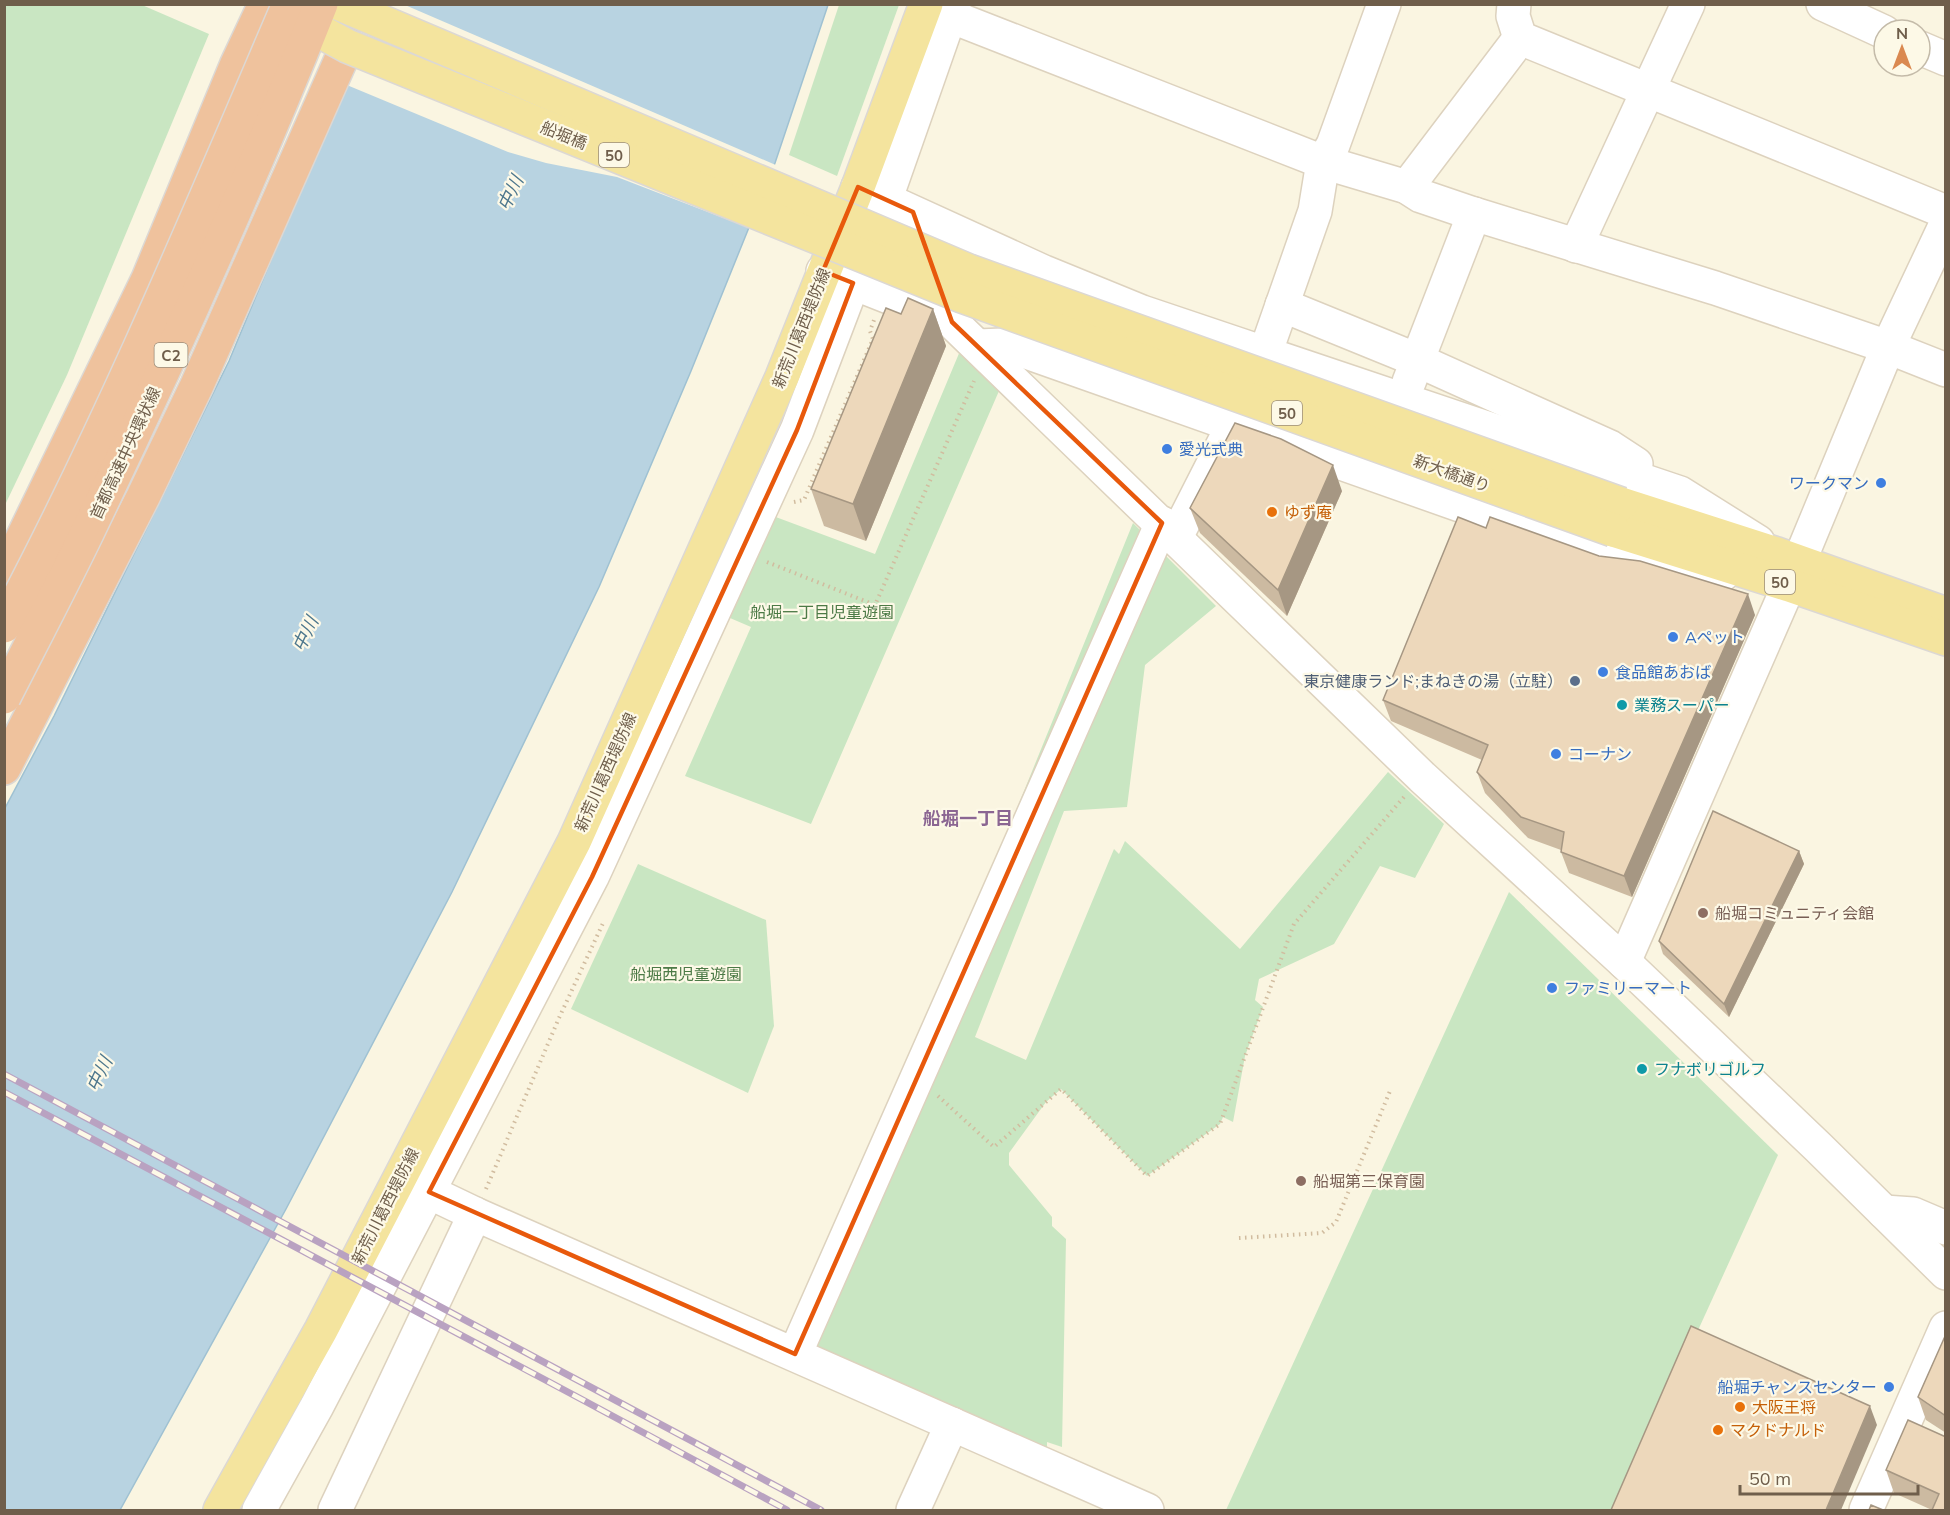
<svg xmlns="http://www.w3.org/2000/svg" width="1950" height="1515" font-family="Mulish,'Noto Sans JP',sans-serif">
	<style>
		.green { fill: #c9e6c2 }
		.water { fill: #b8d3e1; stroke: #9fc1d2; stroke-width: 1.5 }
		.pier { fill: #faf5e1 }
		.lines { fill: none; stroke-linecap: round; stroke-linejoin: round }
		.minor-casing { stroke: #ddd2be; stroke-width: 36 }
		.major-casing { stroke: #dcd8d4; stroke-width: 36 }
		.highway-casing { stroke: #dcd8d4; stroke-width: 36 }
		.path { stroke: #d1bc9f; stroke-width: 4; stroke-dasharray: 1.5 4.5; stroke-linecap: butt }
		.minor { stroke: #fff; stroke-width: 33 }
		.major { stroke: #f4e49e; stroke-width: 33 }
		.highway { stroke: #efc29d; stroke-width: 33 }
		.rail-casing { stroke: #b9a2c1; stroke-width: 7 }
		.rail { stroke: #fdf9e7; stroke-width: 4.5; stroke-dasharray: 14; stroke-linecap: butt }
		.major-bridge-casing { stroke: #dcd8d4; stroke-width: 36; stroke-linecap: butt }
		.highway-bridge-casing { stroke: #dcd8d4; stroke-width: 36; stroke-linecap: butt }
		.major-bridge { stroke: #f4e49e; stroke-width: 33 }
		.highway-bridge { stroke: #efc29d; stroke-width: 33 }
		.wall { fill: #ccbaa1 }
		.shaded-wall { fill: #a69783 }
		.building { fill: #edd8bb; stroke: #a69783; stroke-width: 1.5 }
		.marked { fill: none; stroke: #e8590c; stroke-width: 4.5; stroke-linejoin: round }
		.shop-dot { fill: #3f7fe0; stroke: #fdf9e7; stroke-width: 2 }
		.food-dot { fill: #e8710a; stroke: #fdf9e7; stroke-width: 2 }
		.service-dot { fill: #5c6f8a; stroke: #fdf9e7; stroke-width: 2 }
		.culture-dot { fill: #0f9aa8; stroke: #fdf9e7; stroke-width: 2 }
		.education-dot { fill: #8d6e63; stroke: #fdf9e7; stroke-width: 2 }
		.labels { text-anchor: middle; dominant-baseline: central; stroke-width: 4.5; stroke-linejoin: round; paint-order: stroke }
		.shield { fill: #fdf9e7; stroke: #9a8c7a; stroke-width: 1.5 }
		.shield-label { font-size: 15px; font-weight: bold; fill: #6f5e4b }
		.street-label { font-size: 16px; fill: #6f5e4b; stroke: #fdf9e7 }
		.shop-label { font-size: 16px; fill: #366cbe; stroke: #fdf9e7; text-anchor: start }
		.food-label { font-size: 16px; fill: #c56008; stroke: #fdf9e7; text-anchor: start }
		.park-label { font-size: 16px; fill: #4c7a46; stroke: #fdf9e7 }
		.service-label { font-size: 16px; fill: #4e5e75; stroke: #fdf9e7; text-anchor: end }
		.culture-label { font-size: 16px; fill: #0d838f; stroke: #fdf9e7; text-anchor: start }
		.education-label { font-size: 16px; fill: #785e54; stroke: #fdf9e7; text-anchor: start }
		.water-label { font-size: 18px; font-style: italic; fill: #4d778d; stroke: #fdf9e7 }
		.neighbourhood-label { font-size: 18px; font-weight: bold; fill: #8b6692; stroke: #fdf9e7 }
	</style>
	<rect width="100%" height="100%" fill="#faf5e1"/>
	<!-- green -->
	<g class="green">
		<path d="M5 4 142 5 209 34 67 375 5 505Z"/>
		<path d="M839 5H899L837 176 789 155Z"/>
		<path d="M960 351 1002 384 811 824 685 776 751 627 723 615 765 513 875 554Z"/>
		<path d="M1133 523 1216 606 1145 665 1127 807 1064 811 975 1037 1026 1060 1114 849 1119 854 1125 841 1240 949 1388 772 1444 824 1415 878 1380 866 1334 944 1259 979 1255 1000 1263 1007 1245 1056 1233 1122 1223 1117 1220 1124 1147 1176 1061 1089 1046 1102 1009 1153V1165L1052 1217V1226L1066 1239 1062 1447 1047 1442V1466L795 1354Z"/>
		<path d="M638 864 766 920 774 1026 748 1093 571 1009Z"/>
		<path d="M1509 892 1778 1155 1616 1510H1226Z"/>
	</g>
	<!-- water -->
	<path class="water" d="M377 5H828L775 163 691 371 599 587 452 892 286 1209 120 1510H5L4 810 54 716 229 361Z"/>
	<!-- pier -->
	<path class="pier" d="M373 4 405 5 778 166 752 229 617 177 546 163 508 152 342 83Z"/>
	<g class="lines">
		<defs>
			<g id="minor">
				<path d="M1514 4 1513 16 1520 38 1946 212"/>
				<path d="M1823 4 1884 32"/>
				<path d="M950 16 1323 162 1407 187 1421 196 1474 214 1715 288 1888 347 1946 370"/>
				<path d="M1920 48 1946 59"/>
				<path d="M858 187 1044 272 1142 312 1680 493 1758 542"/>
				<path d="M1407 187 1520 38"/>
				<path d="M886 198 954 4"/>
				<path d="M1576 246 1688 4"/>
				<path d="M823 271 952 322 1422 777 1624 962 1818 1147 1946 1273"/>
				<path d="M1282 305 1417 360 1610 447 1636 464"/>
				<path d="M978 346 1002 345 1015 348 1613 559 1723 574"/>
				<path d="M1265 354 1315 211 1323 162 1333 145 1384 4"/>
				<path d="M1409 382 1474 214"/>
				<path d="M1176 537 1233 425"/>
				<path d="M1799 562 1888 347 1946 224"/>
				<path d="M1624 962 1789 585"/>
				<path d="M429 1192 475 1214 1147 1510"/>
				<path d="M1884 1212 1913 1214 1946 1228"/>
				<path d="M795 1354 1162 523"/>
				<path d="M259 1510 317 1406 592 877 797 430 853 283"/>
				<path d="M335 1510 475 1214"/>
				<path d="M913 1510 952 1424"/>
				<path d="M1866 1510 1946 1328"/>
			</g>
			<g id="major">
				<path d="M1621 504 1777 554 1946 614"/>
				<path d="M1613 530 1789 585 1946 639"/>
				<path d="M220 1510 321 1330 574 842 782 377 858 187 926 4"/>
			</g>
			<g id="highway">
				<path d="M4 576 148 279 236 66 265 4"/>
				<path d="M4 768 143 497 197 385 347 46 334 20"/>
			</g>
		</defs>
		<!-- minor casing -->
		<use href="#minor" class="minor-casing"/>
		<!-- major casing -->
		<use href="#major" class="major-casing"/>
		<!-- highway casing -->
		<use href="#highway" class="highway-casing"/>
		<!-- path -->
		<g class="path">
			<path d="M794 502 804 500 873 339 870 331 874 320"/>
			<path d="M767 562 875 605 974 381"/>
			<path d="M938 1096 994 1147 1061 1089 1147 1176 1220 1124 1294 924 1404 797"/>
			<path d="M486 1189 559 1018 604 921"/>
			<path d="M1239 1238 1322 1233 1336 1222 1390 1091"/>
		</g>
		<!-- minor -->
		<use href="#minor" class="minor"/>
		<!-- major -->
		<use href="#major" class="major"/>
		<!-- highway -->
		<use href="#highway" class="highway"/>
		<defs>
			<g id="rail">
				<path d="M4 1074 821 1510"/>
				<path d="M4 1092 581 1399 787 1510"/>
			</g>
		</defs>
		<!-- rail casing -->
		<use href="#rail" class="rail-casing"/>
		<!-- rail -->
		<use href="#rail" class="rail"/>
		<defs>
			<g id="major-bridge">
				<path d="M340 4 969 271 1621 504"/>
				<path d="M288 14 347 46 962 296 1613 530"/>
			</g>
			<g id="highway-bridge">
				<path d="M4 626C111 425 199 214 289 4"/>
				<path d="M4 697C32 642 61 587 88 531 171 358 250 183 321 4"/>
			</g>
		</defs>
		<!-- major-bridge casing -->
		<use href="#major-bridge" class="major-bridge-casing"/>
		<!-- highway-bridge casing -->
		<use href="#highway-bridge" class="highway-bridge-casing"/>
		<!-- major-bridge -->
		<use href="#major-bridge" class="major-bridge"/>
		<!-- highway-bridge -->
		<use href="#highway-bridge" class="highway-bridge"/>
	</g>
	<!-- wall -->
	<g class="wall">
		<path d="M933 309 946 346 866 541 824 526 811 489Z"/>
		<path d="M1342 491 1287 616 1200 533 1190 508Z"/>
		<path d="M1486 528 1755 615 1632 897 1569 873 1561 852V850L1528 838 1485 793 1477 772 1482 760 1391 721 1383 700Z"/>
		<path d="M1799 851 1804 864 1729 1017 1663 954 1659 941Z"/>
		<path d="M1946 1334V1433L1926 1420 1918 1397Z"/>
		<path d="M1946 1437V1510H1932L1894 1493 1886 1470Z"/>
	</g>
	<!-- shaded-wall -->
	<g class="shaded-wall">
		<path d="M933 309 946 346 866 541 853 504Z"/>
		<path d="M1333 465 1342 491 1287 616 1278 590Z"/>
		<path d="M1748 594 1755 615 1632 897 1624 876Z"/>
		<path d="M1799 851 1804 864 1729 1017 1724 1004Z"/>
		<path d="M1870 1406 1877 1425 1841 1510H1826Z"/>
	</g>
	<!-- building -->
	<g class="building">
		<path d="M908 298 933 309 853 504 811 489 886 308 901 314Z"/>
		<path d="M1235 423 1281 439 1333 465 1278 590 1190 508Z"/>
		<path d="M1458 517 1486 528 1490 517 1599 556 1640 561 1748 594 1624 876 1561 852 1564 832 1521 817 1477 772 1488 745 1383 700Z"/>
		<path d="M1713 811 1799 851 1724 1004 1659 941Z"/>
		<path d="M1691 1326 1870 1406 1826 1510H1611Z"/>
		<path d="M1946 1334V1416L1918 1397Z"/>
		<path d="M1908 1420 1946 1437V1510H1932L1939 1494 1886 1470Z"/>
		<path d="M1871 1505 1883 1510H1869Z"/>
	</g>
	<!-- marked area -->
	<path class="marked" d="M858 187 913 212 952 322 1162 523 795 1354 429 1192 592 877 797 430 853 283 823 271Z"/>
	<!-- markers -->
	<g class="shop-dot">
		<circle cx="1167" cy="449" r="6"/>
		<circle cx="1881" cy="483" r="6"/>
		<circle cx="1673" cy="637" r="6"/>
		<circle cx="1603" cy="672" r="6"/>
		<circle cx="1556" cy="754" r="6"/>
		<circle cx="1552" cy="988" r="6"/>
		<circle cx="1889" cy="1387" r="6"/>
	</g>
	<g class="food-dot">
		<circle cx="1272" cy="512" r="6"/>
		<circle cx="1740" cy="1407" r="6"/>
		<circle cx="1718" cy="1430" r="6"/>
	</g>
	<circle class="service-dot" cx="1575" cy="681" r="6"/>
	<g class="culture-dot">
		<circle cx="1622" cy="705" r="6"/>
		<circle cx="1642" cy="1069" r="6"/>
	</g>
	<g class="education-dot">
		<circle cx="1703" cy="913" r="6"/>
		<circle cx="1301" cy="1181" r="6"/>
	</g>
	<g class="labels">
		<!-- shield labels -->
		<g class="shield">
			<rect x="599" y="143" width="30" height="24" rx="4.5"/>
			<rect x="154.5" y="343" width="33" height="24" rx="4.5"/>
			<rect x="1272" y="401" width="30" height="24" rx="4.5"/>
			<rect x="1765" y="570" width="30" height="24" rx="4.5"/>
		</g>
		<g class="shield-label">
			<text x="614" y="155">50</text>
			<text x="171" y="355">C2</text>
			<text x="1287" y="413">50</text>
			<text x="1780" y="582">50</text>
		</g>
		<!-- street labels -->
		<g class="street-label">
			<text transform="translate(564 135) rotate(22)">船堀橋</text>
			<text transform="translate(801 328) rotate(-68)">新荒川葛西堤防線</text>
			<text transform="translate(125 453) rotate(-65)">首都高速中央環状線</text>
			<text transform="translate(1452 473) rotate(20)">新大橋通り</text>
			<text transform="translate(605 772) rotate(-66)">新荒川葛西堤防線</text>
			<text transform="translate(385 1206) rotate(-63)">新荒川葛西堤防線</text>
		</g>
		<!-- shop labels -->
		<g class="shop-label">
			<text x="1179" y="449">愛光式典</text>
			<text x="1869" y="483" text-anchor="end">ワークマン</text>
			<text x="1685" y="637">Aペット</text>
			<text x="1615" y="672">食品館あおば</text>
			<text x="1568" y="754">コーナン</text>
			<text x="1564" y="988">ファミリーマート</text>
			<text x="1877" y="1387" text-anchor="end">船堀チャンスセンター</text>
		</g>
		<!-- food labels -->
		<g class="food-label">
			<text x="1284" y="512">ゆず庵</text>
			<text x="1752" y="1407">大阪王将</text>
			<text x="1730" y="1430">マクドナルド</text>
		</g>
		<!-- park labels -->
		<g class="park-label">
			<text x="822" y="612">船堀一丁目児童遊園</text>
			<text x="686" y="974">船堀西児童遊園</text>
		</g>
		<!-- service labels -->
		<g class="service-label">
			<text x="1563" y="681">東京健康ランド;まねきの湯（立駐）</text>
		</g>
		<!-- culture labels -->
		<g class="culture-label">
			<text x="1634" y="705">業務スーパー</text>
			<text x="1654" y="1069">フナボリゴルフ</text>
		</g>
		<!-- education labels -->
		<g class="education-label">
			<text x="1715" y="913">船堀コミュニティ会館</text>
			<text x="1313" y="1181">船堀第三保育園</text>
		</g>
		<!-- water labels -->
		<g class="water-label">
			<text transform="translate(510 193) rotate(-65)">中川</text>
			<text transform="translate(305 634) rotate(-65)">中川</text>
			<text transform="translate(99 1074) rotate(-65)">中川</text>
		</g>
		<!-- neighbourhood labels -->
		<g class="neighbourhood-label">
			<text x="968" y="818">船堀一丁目</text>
		</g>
	</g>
	<!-- border -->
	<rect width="1950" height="1515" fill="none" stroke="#6f5e4b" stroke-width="12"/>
	<!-- north arrow -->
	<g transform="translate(1902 48)"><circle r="28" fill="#fdf9e7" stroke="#c4bba9" stroke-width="1.5"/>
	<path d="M0-4.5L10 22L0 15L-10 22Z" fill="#da8950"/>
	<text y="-9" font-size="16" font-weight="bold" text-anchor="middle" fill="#6f5e4b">N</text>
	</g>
	<!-- scale -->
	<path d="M1740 1485v9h178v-9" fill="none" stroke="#6f5e4b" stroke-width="3"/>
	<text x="1749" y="1485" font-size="18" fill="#6f5e4b" stroke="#fdf9e7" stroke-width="4.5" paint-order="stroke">50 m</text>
</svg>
